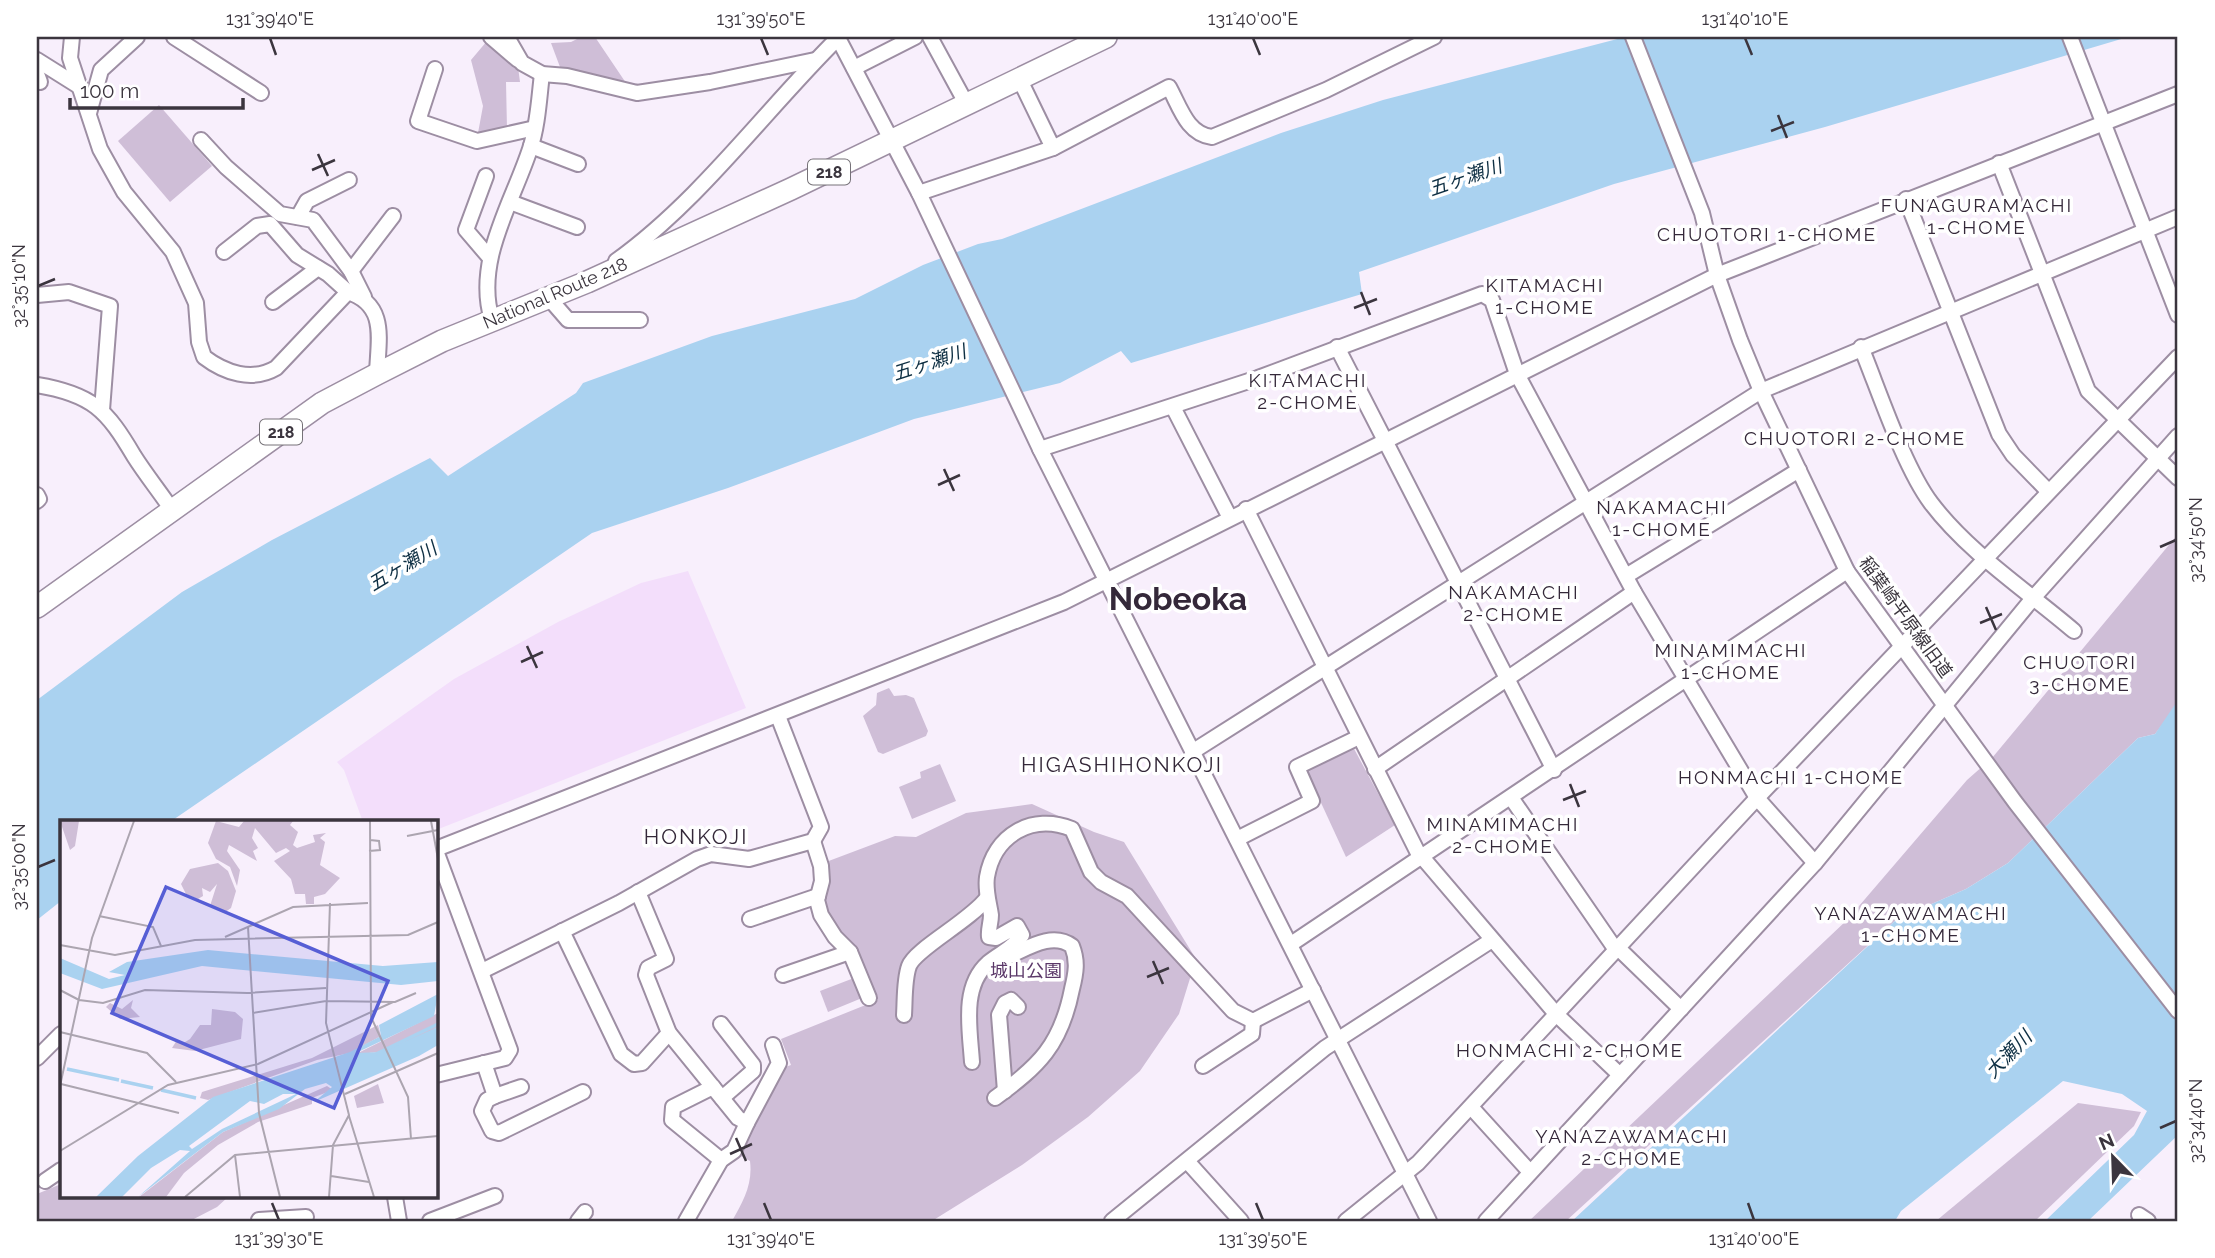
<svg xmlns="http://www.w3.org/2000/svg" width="2215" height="1258" font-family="Raleway,'Noto Sans JP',sans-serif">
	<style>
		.built { fill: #f3defb }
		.green { fill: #cfbed7 }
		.water { fill: #aad2f0 }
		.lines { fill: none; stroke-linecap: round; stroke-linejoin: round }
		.minor-casing { stroke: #9d8ea3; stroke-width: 18 }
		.highway-casing { stroke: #9d8ea3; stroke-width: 24 }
		.minor { stroke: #fff; stroke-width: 14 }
		.highway { stroke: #fff; stroke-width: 21 }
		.ticks { fill: none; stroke: #3b353e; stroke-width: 2.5 }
		.labels { text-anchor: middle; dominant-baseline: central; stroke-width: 7; stroke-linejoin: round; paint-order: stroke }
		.shield { fill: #fff; stroke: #767278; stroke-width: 2 }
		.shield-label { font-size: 16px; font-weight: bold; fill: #3b353e }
		.street-label { font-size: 18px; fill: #3b353e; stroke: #fff }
		.park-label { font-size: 18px; fill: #5b3869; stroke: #fff }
		.water-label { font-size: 19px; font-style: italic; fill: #0e2f43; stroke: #fff }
		.neighbourhood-label { font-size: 19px; letter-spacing: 2px; fill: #342839; stroke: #fff }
		.quarter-label { font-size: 21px; letter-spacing: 2px; fill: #342839; stroke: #fff }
		.town-label { font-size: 32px; font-weight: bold; fill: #342839; stroke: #fff }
		.inset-river { fill: none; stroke: #aad2f0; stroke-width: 3.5 }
		.inset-road { fill: none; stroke: #aca5b0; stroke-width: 2 }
		.view { fill: #565ed5; fill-opacity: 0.15; stroke: #565ed5; stroke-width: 3.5 }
		.inset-edge { fill: none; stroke: #3b353e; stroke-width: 3.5 }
		.neatline { fill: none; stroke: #3b353e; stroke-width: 2.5 }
		.ticks-label { font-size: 18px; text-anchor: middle; fill: #3b353e }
	</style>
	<rect width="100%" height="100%" fill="#f8effc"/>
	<!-- built -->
	<path class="built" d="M688 571 746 708 436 830V822H363L344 770 337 762 454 679 558 622 641 583Z"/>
	<!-- green -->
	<g class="green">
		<path d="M581 37H595L626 83 560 67 551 43 571 42Z"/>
		<path d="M487 41 518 67 520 82H506L507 129 478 133 483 106 471 60Z"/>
		<path d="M159 105 212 166 170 202 118 141Z"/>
		<path d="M2178 534V704L2155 734 2138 738 2008 863 1966 889 1897 919 1566 1221H1529L1847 920 1967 780 1992 758Z"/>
		<path d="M889 688 894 696 906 695 914 698 928 731 926 736 883 754 878 752 863 716 876 705 877 693Z"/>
		<path d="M1352 745 1395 825 1346 857 1305 768Z"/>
		<path d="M940 764 956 801 912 819 899 787 921 778 920 772Z"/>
		<path d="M1032 804 1094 832 1124 842 1196 959 1179 1014 1140 1071 1088 1117 1022 1165 932 1221H732C743 1202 753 1184 750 1161L737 1154 780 1069 791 1065 781 1039 878 1000 855 948 829 924 821 904 826 862 895 836 916 837 966 813Z"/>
		<path d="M854 978 862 998 828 1012 820 991Z"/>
		<path d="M2078 1103 2141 1112 2134 1126 2035 1221H1936Z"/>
		<path d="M61 1184V1197H228L217 1207 190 1221H37V1194Z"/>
	</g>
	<!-- water -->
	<g class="water">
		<path d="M1625 37H2128L1825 127 1614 184 1359 272 1362 294 1131 363 1121 351 1060 383 914 419 728 488 592 533 170 822H61V901L37 920V700L182 592 272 540 430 458 448 476 576 393 583 383 712 336 855 299 923 265 978 244 1002 239 1281 133 1383 100Z"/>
		<path d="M2178 700V1135L2088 1221H2045L2134 1135 2147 1111 2122 1094 2063 1081 1901 1211 1895 1221H1572L1897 919 1966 889 2008 863 2138 738 2155 734Z"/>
	</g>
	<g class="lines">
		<defs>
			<g id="minor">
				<path d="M72 37 70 58 100 149 124 192 173 252 196 303 199 342 204 357C225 373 252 382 276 368L348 292C388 305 378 340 377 374"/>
				<path d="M174 37 261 93"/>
				<path d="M491 37 518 60"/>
				<path d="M507 37 522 63 542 74 567 76 637 93 710 82 815 60"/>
				<path d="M930 37 967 105"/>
				<path d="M1633 37 1702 213 1717 275 1740 340 1761 391 1847 571 2015 802 2178 1011"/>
				<path d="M2070 37 2178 315"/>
				<path d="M838 38 919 193 1040 449 1429 1221"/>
				<path d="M37 60 80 87"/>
				<path d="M854 68 915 37"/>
				<path d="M435 69 418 121 477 141 535 128"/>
				<path d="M37 74 40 82"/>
				<path d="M1020 80 1053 148"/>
				<path d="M89 113 101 70 137 37"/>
				<path d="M201 140 226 167 280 214 313 220 351 271 364 297"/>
				<path d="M531 146 578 164"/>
				<path d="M1999 163 2088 391 2178 478"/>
				<path d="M486 176 466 230 490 258"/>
				<path d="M919 193 1053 148 1169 87C1180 107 1187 134 1212 137L1326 90 1434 37"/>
				<path d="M1906 199 1999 434 2013 455 2048 491"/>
				<path d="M510 202 577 227"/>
				<path d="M298 217 307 201 349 180"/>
				<path d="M224 252 257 226 270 224 297 255 328 274 348 292"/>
				<path d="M616 261C701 200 765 110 839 37"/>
				<path d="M351 271 393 216"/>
				<path d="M37 295 69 292 110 306 102 410"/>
				<path d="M548 297 568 320H640"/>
				<path d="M273 302 318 268"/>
				<path d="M492 320C474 261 512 204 530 149 538 125 539 98 542 74"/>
				<path d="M1337 347 1554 770"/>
				<path d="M1861 347C1879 391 1904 467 1931 503 1969 553 2026 590 2074 631"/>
				<path d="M37 385C92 394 107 410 134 456 146 475 160 492 172 510"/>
				<path d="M1173 407 1230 518"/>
				<path d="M1040 449 1258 378 1482 294 1492 300 1517 374 1634 592 1757 798 1815 863"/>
				<path d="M37 495 39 499 37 501"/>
				<path d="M1246 509 1417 851 1557 1015 1620 1075"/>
				<path d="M1626 576 1799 470"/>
				<path d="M1192 752 1761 391 2178 217"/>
				<path d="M1375 769 1634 592"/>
				<path d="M1512 799 1616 950"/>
				<path d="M1237 839 1312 801 1297 767 1359 737"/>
				<path d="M813 841 821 866 822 881 817 900 821 915 835 937 850 952 869 998"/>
				<path d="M436 849 1064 602 1717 275 2178 94"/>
				<path d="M436 851 510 1050 505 1058 436 1075"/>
				<path d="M638 892 666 959 648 968 646 975 669 1033 738 1118 747 1123 734 1151 721 1160 686 1221"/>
				<path d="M750 919 818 896"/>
				<path d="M562 931 621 1054 634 1064 642 1063 669 1033"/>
				<path d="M1291 944 1847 571"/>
				<path d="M1618 948 1681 1009"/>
				<path d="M482 971 619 903 697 859 711 854 749 859 813 841 821 827 778 716"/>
				<path d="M783 975 850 952"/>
				<path d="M904 1015C905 1000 904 980 909 966 915 949 970 921 987 898"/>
				<path d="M721 1024 753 1065V1071L722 1098"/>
				<path d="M37 1058 61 1034"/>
				<path d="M972 1062C970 1030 961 987 988 963 1000 953 1014 948 1022 935L1017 926 996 938 989 937C988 929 991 923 991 915 989 902 985 890 987 877 994 835 1032 813 1072 829L1091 872 1101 882 1127 896 1233 1011 1253 1021 1313 990"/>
				<path d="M484 1063 495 1096 487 1100 482 1111 492 1131 499 1133 583 1092"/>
				<path d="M1203 1066 1252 1034 1253 1021"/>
				<path d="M713 1087 673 1107 672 1120 721 1160"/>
				<path d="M1005 1091 999 1015 1005 1003 1011 1000 1018 1007"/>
				<path d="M495 1096 521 1087"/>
				<path d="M995 1098C1039 1066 1061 1045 1072 989 1076 973 1078 961 1072 946 1052 931 1026 949 1007 957"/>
				<path d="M1471 1107 1530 1172"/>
				<path d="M747 1123 779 1063 773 1045"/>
				<path d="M1187 1161 1241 1221"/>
				<path d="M45 1181 61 1170"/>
				<path d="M395 1197 399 1221"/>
				<path d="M2139 1215 2148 1221"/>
				<path d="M259 1220 306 1217"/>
				<path d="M430 1221 495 1196"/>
				<path d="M578 1221 585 1212"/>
				<path d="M1112 1221 1325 1048 1492 940"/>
				<path d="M1346 1221 1418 1163 1757 798 2178 357"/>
				<path d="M1486 1221 1815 863 2034 597 2178 436"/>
			</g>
			<path id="highway" d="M37 607 322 403 377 374 442 341 587 282 791 189 1106 37"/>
		</defs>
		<!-- minor casing -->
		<use href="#minor" class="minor-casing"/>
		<!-- highway casing -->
		<use href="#highway" class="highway-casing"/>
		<!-- minor -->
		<use href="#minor" class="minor"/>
		<!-- highway -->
		<use href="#highway" class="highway"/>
	</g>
	<!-- ticks -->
	<path class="ticks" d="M270 38 276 55M761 38 768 55M1253 38 1260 55M1745 38 1752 55M1778 115 1787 138M1771 131 1794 122M318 154 328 176M312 170 335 160M38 286 55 279M1361 292 1370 315M1354 308 1377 299M944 469 954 491M938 485 960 475M2160 547 2176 540M1986 607 1996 630M1980 623 2002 614M527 646 537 668M521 662 543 652M1570 784 1579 807M1563 800 1586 791M38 867 55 860M1153 961 1163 984M1147 977 1169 968M2160 1128 2176 1121M736 1138 746 1161M730 1154 752 1144M272 1203 279 1220M764 1203 771 1220M1256 1203 1263 1220M1748 1203 1754 1220"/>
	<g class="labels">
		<!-- shield labels -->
		<g class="shield">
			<rect x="808" y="159.5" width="42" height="25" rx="5"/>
			<rect x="260" y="419.5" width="42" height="25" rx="5"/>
		</g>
		<g class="shield-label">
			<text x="829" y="172">218</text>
			<text x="281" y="432">218</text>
		</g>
		<!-- street labels -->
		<g class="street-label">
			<text transform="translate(555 293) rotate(-23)">National Route 218</text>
			<text transform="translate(1906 617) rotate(54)">稲葉崎平原線旧道</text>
		</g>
		<!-- park labels -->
		<g class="park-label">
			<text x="1026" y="970">城山公園</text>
		</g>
		<!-- water labels -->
		<g class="water-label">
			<text transform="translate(1465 177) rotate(-19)">五ヶ瀬川</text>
			<text transform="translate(929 362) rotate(-18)">五ヶ瀬川</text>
			<text transform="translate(402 566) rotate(-31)">五ヶ瀬川</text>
			<text transform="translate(2008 1054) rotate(-46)">大瀬川</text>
		</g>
		<!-- neighbourhood labels -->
		<g class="neighbourhood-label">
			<text x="1977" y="205">FUNAGURAMACHI<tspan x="1977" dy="22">1-CHOME</tspan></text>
			<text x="1767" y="234">CHUOTORI 1-CHOME</text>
			<text x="1545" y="285">KITAMACHI<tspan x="1545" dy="22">1-CHOME</tspan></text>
			<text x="1308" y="380">KITAMACHI<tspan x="1308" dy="22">2-CHOME</tspan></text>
			<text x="1855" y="438">CHUOTORI 2-CHOME</text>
			<text x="1662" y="507">NAKAMACHI<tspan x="1662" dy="22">1-CHOME</tspan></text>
			<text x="1514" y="592">NAKAMACHI<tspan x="1514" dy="22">2-CHOME</tspan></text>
			<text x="1731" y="650">MINAMIMACHI<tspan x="1731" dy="22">1-CHOME</tspan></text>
			<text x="2080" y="662">CHUOTORI<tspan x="2080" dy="22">3-CHOME</tspan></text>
			<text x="1791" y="777">HONMACHI 1-CHOME</text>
			<text x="1503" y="824">MINAMIMACHI<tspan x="1503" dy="22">2-CHOME</tspan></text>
			<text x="1911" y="913">YANAZAWAMACHI<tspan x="1911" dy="22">1-CHOME</tspan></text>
			<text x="1570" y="1050">HONMACHI 2-CHOME</text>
			<text x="1632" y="1136">YANAZAWAMACHI<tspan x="1632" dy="22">2-CHOME</tspan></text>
		</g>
		<!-- quarter labels -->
		<g class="quarter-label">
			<text x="1122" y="764">HIGASHIHONKOJI</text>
			<text x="696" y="836">HONKOJI</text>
		</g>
		<!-- town labels -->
		<g class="town-label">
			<text x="1178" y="598">Nobeoka</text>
		</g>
	</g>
	<!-- overview -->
	<g transform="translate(60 820)">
		<rect width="378" height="378" fill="#f8effc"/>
		<path d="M0 1H19L15 26 10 30ZM156 1 179 7 184 1H233L230 5 238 12 233 25 237 28 255 22 253 15 266 13 260 18 265 22 260 45 280 58 265 74 254 77V84H246L245 74H235L231 59 214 41 230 31 226 28 216 33 195 8 192 18 198 28 193 31 197 41 169 25 167 31 180 50 177 66 170 47 156 39 148 23ZM158 43 168 51 176 71 171 88 164 93 150 86 157 64 150 72 142 68 143 76 138 79 126 74 121 64 130 49ZM73 180 71 188 80 197 60 199 46 187 50 183 62 189ZM152 189 175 192 183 199 181 219 135 231 112 228 117 220 122 224 130 219 140 205H151ZM378 193V207L354 221 321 232 296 234ZM318 205 321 216 290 233 257 240 148 280 140 278 142 272 252 238ZM318 264 324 283 297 288 294 276ZM267 266 273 270 252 278V284L198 302 158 325 124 353 106 377H79L163 312Z" fill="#cfbed7"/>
		<path d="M148 130 323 146 378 142V161L341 165 142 146 42 169 0 153V138L49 159 65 155 49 152 67 142ZM378 174 374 196 296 233 321 232 378 207V225L359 236 254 282 272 267 266 263 245 269 219 289 163 312 78 377 130 331 120 330 91 348 62 377H36L78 336 153 277 290 232 321 216 319 205ZM223 274H236L162 309 132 329 129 326 190 281 204 284Z" fill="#aad2f0" fill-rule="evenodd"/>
		<path class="inset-river" d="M316 234 378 204M7 249 59 260M61 261 93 268M101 270 136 278"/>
		<path class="inset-road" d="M310 1 311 197 348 277 351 319M371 1 378 39M347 16 378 10M309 31 320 30 319 21 310 20M39 96 93 107 101 126M188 107 199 293 220 377M165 117 233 87 308 83M0 125 55 135 135 120 348 115 378 102M0 170 19 180M19 180 43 183 85 170 187 173 266 168M193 193 266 181 335 182 356 173M0 212 87 233 116 262M1 264 119 293M0 266 32 118 74 1M285 274 378 233M289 296 314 377M0 331 108 265 198 244 333 182M175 335 180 377M271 356 309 362M125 377 175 335 378 316M269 377 273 325 289 295 266 203 270 83"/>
		<path class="view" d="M106 67 328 161 274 288 52 193Z"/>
		<rect width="378" height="378" class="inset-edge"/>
	</g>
	<!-- border -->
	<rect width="2215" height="1258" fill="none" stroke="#ffffff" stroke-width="77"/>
	<!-- north arrow -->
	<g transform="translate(2113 1157) rotate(337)" stroke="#ffffff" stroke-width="5" paint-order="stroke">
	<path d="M0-5L12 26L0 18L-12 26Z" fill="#3b353e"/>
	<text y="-10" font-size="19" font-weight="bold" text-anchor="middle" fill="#3b353e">N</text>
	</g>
	<!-- scale -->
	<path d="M70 98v10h173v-10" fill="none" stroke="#3b353e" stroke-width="3.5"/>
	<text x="80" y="98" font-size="21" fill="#3b353e" stroke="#ffffff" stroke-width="5" paint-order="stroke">100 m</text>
	<rect x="38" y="38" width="2138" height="1182" class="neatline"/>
	<g class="ticks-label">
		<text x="270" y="25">131°39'40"E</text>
		<text x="761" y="25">131°39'50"E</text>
		<text x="1253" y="25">131°40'00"E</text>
		<text x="1745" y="25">131°40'10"E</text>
		<text transform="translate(19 286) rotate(-90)" y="6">32°35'10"N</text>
		<text transform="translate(2196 540) rotate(-90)" y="6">32°34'50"N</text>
		<text transform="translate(19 867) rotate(-90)" y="6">32°35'00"N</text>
		<text transform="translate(2196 1121) rotate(-90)" y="6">32°34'40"N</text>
		<text x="279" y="1245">131°39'30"E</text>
		<text x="771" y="1245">131°39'40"E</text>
		<text x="1263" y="1245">131°39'50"E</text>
		<text x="1754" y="1245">131°40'00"E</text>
	</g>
</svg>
